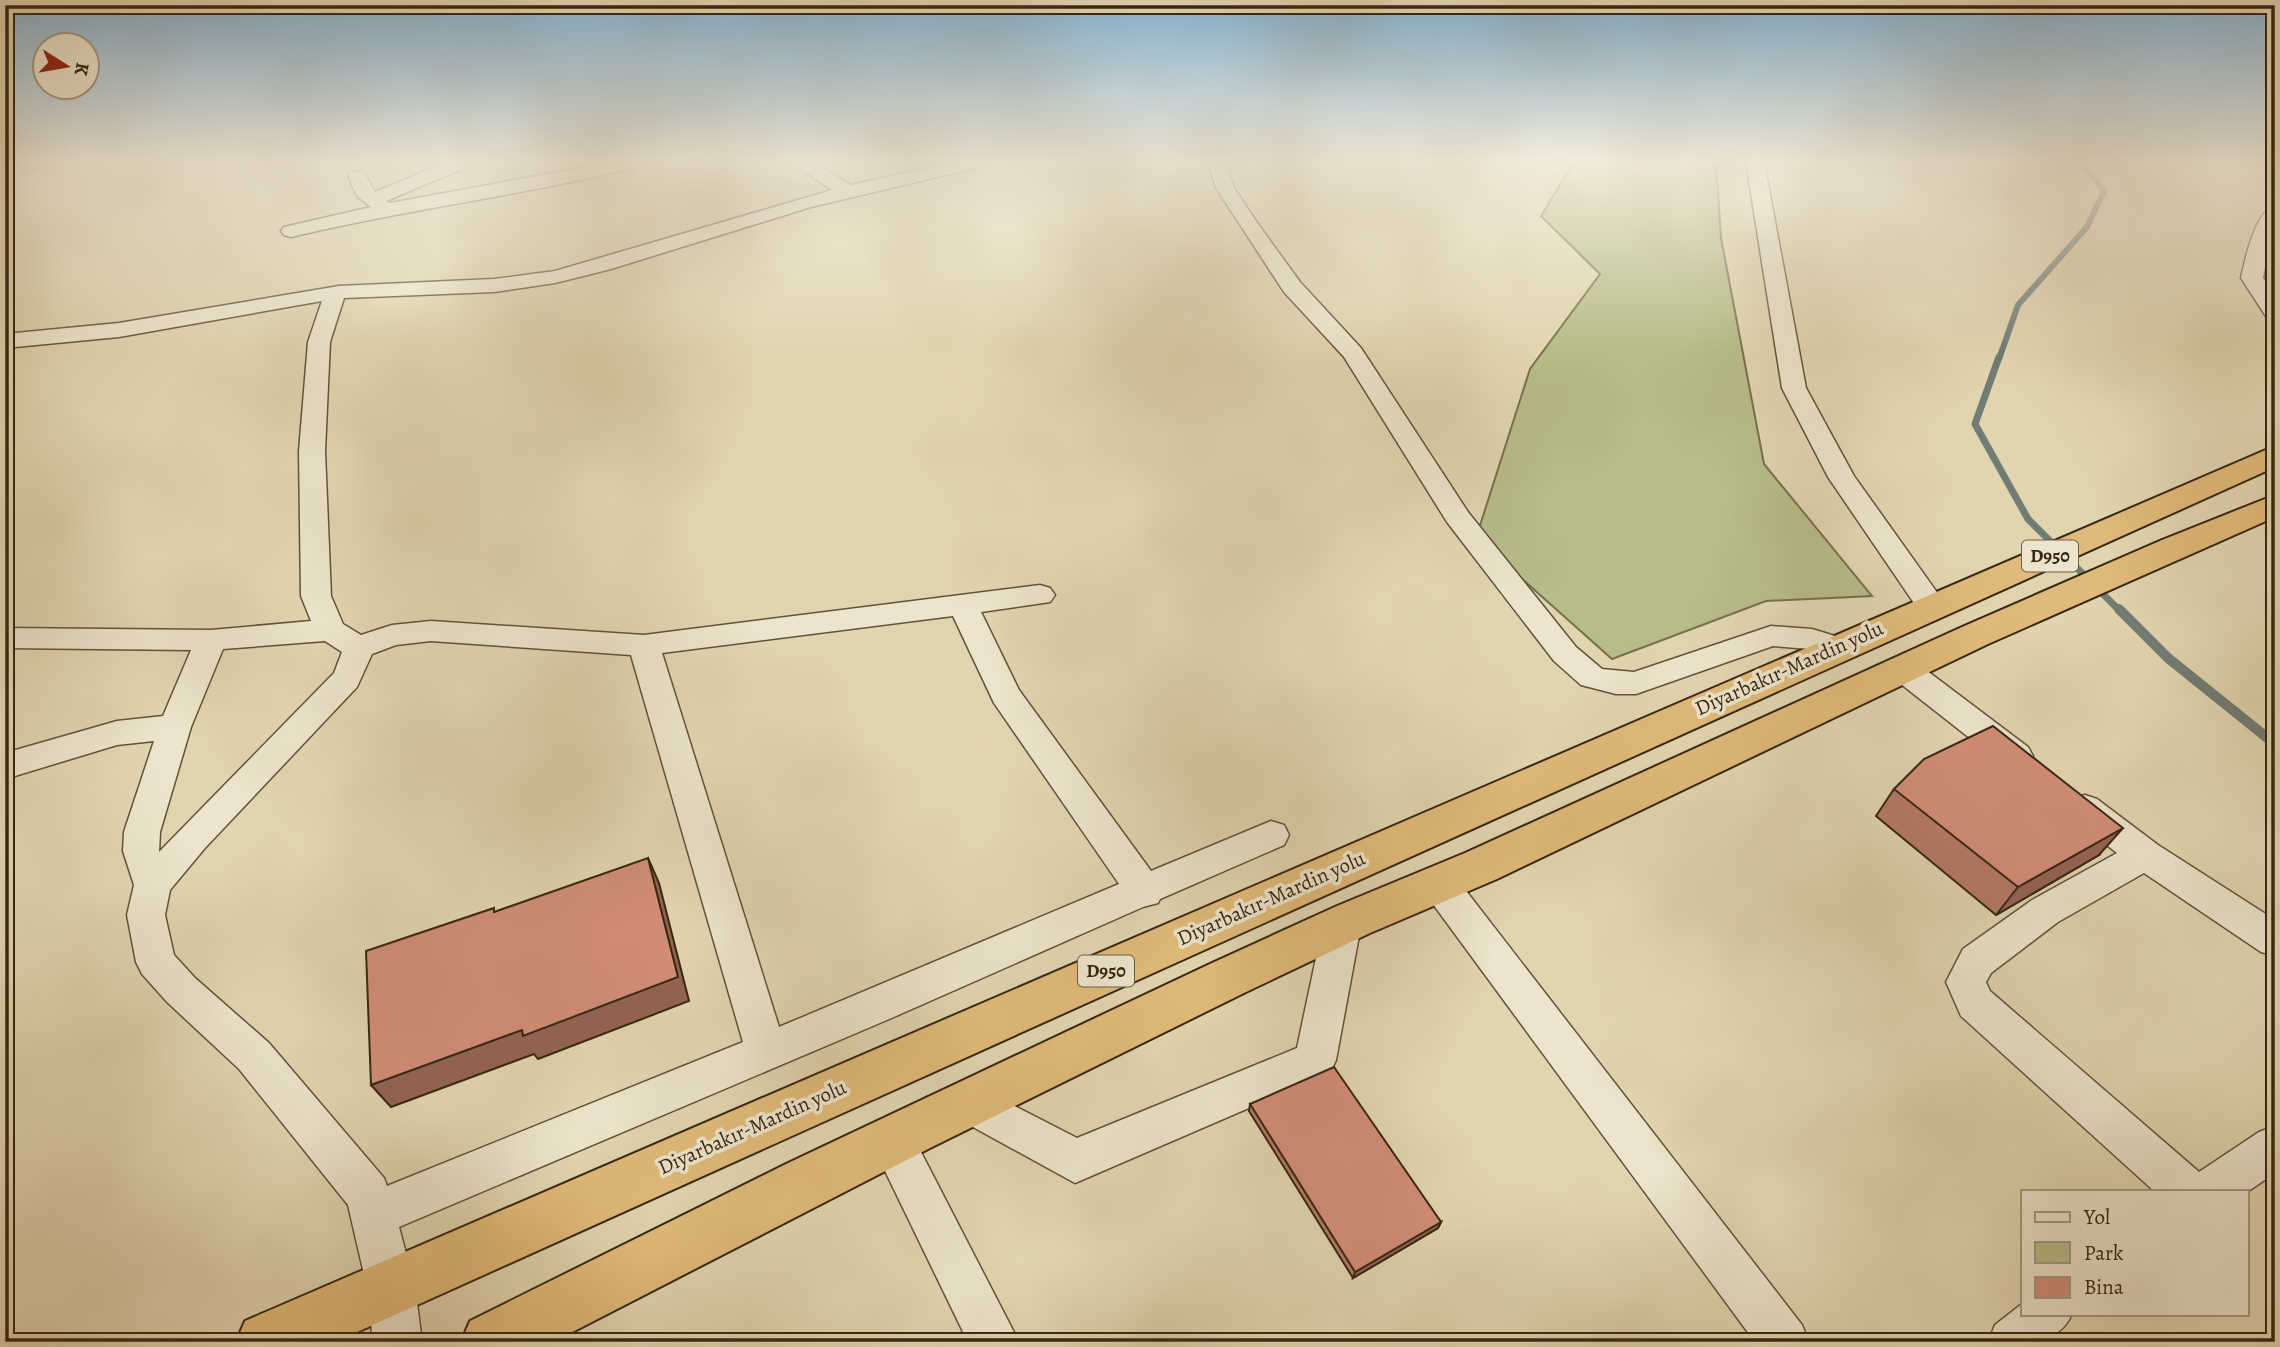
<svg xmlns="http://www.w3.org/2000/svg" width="2280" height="1347" font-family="Alegreya,serif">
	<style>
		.green { fill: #b7bc88; stroke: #77714e; stroke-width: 2 }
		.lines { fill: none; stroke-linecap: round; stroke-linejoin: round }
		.stream-far2 { stroke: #717c74; stroke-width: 6 }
		.stream-far1 { stroke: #717c74; stroke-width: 7 }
		.stream { stroke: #717c74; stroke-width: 10 }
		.minor-casing { stroke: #62523a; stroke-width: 3 }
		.highway-casing { stroke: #372613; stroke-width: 4 }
		.path { stroke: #372613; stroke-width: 2.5; stroke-dasharray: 1 2.5; stroke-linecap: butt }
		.minor { fill: #ece4cc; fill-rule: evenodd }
		.highway { fill: #e0ba78; fill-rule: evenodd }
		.wall { fill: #b57966; stroke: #372613; stroke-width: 2 }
		.shaded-wall { fill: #936353; stroke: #372613; stroke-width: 2 }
		.building { fill: #d28d77; stroke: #372613; stroke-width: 2 }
		.labels { text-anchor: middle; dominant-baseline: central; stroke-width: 7; stroke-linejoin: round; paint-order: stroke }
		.shield { fill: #ece4cc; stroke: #6d5f4a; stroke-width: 2 }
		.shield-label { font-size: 19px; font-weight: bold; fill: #372613 }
		.street-label { font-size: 21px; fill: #372613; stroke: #ece4cc }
	</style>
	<rect width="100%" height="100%" fill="#e1d5b0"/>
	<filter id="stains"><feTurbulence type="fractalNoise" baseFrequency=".00286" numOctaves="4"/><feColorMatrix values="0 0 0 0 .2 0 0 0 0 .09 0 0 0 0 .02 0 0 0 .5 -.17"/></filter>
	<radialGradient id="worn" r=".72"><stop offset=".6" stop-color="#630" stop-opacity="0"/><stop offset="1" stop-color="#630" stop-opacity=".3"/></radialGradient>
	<!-- green -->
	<path class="green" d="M1574 162H1716L1721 238 1764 464 1872 596 1766 601 1612 659 1476 538 1530 369 1600 274 1541 216Z"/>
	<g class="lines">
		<!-- stream-far2 -->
		<path class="stream-far2" d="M1999 359 2018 305 2087 227 2104 191 2081 162"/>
		<!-- stream-far1 -->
		<path class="stream-far1" d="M1999 357 1975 424 2028 519 2120 611"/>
		<!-- stream -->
		<path class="stream" d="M2119 609 2168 658 2275 744"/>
		<defs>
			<g id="minor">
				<path d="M448 162H472L469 166 386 201 390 203 613 162H644L641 166C526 195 407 209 291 237L284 235 281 231 284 227 371 207 357 196 348 176 350 172H364L375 192Z"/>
				<path d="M790 162H811L851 185 955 162H987L984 166 811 207 611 269 555 283 494 292 344 298 330 342 325 451 331 596 343 624 361 635 392 625 431 621 644 635 1040 585 1050 588 1055 595 1050 602 981 612 1019 690 1151 871 1271 821 1284 825 1289 835 1284 845 1160 899 1158 903 1143 907 887 1020 399 1227 415 1287 422 1342H373L367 1287 348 1205 239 1069 167 1002 142 974 136 962 127 915 134 885 123 851 124 832 154 741 117 745 5 779V753L117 721 163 716 191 650 5 648V628L211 630 311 621 301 596 299 451 308 342 322 301 119 337 5 348V334L119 323 339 286 494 279 555 271 832 190ZM953 616 994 703 1119 884 779 1027 662 653ZM325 641 342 652 334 673 159 852 160 832 191 727 223 649ZM431 641 631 655 743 1042 387 1186 384 1178 269 1043 195 978 174 955 165 915 170 890 205 848 357 687 372 654 396 645Z"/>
				<path d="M1208 162H1226L1234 188 1258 224 1300 282 1361 348 1468 512 1576 647 1602 669 1634 672 1771 626 1812 629 1848 640 1852 647 1848 654 1837 657 1810 649 1773 646 1636 694H1616L1581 685 1554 661 1447 522 1344 357 1284 292 1216 188Z"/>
				<path d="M1746 162H1764L1806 388 1854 476 1946 605 1942 612 1931 615 1920 612 1828 477 1782 388Z"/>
				<path d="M2275 206C2275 231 2267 253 2263 278L2275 296V320L2267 318 2241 278C2245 260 2255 211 2275 206Z"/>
				<path d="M1903 658 1914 661 2028 747 2033 756 2028 765 2016 768 2004 765 1892 677 1887 669 1892 661Z"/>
				<path d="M2085 795 2097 799 2158 845 2275 920V956L2261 952 2144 873 2058 922 1991 973 1986 982 1990 991 2199 1172 2259 1132 2275 1126V1173L2247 1192 2154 1191 1961 1016 1946 982 1963 949 2032 900 2117 853 2073 819 2067 809 2073 799Z"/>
				<path d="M1440 870 1453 874 1802 1325 1809 1342H1755L1427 896 1421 885 1427 874Z"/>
				<path d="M1342 909 1355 914 1361 925 1336 1060 1330 1073 1075 1183 953 1116 947 1102 953 1088 968 1082 1077 1138 1297 1048 1323 925 1329 914Z"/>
				<path d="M892 1119 907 1125 1019 1342H968L870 1140 877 1125Z"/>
				<path d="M2023 1303V1314H2072C2057 1347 2024 1342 1988 1342L1995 1325Z"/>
			</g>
			<g id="highway">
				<path d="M2275 446V467L335 1342H236L245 1321Z"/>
				<path d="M2275 495V517L1988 644 1497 879 1370 933 1246 992 930 1148 553 1342H461L470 1321 786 1164 1212 963 1337 906 1465 853 1962 627 2162 540Z"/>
			</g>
		</defs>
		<!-- minor casing -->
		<use href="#minor" class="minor-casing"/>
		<!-- highway casing -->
		<use href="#highway" class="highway-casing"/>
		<!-- path -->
		<path class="path" d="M5 174 84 162"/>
		<!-- minor -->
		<use href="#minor" class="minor"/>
		<!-- highway -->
		<use href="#highway" class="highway"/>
	</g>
	<!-- wall -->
	<g class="wall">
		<path d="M1894 789 2099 855 1996 915 1876 816Z"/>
		<path d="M1250 1104 1441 1222 1438 1228 1353 1278 1249 1111Z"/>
	</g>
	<!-- shaded-wall -->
	<g class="shaded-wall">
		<path d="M2123 828 2099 855 1996 915 2018 887Z"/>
		<path d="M648 858 659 883 689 1001 538 1059 534 1054 391 1107 371 1085Z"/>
		<path d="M1441 1222 1438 1228 1353 1278 1355 1272Z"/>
	</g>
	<!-- building -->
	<g class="building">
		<path d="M1993 726 2123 828 2018 887 1894 789 1924 759Z"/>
		<path d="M648 858 678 977 523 1036 522 1030 371 1085 366 951 494 908V912Z"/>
		<path d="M1334 1067 1441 1222 1355 1272 1250 1104Z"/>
	</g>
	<!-- sky -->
	<linearGradient id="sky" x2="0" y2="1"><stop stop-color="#88b5d4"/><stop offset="0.46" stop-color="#f2ecdb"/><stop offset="1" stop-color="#f2ecdb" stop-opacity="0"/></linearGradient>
	<rect width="2280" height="350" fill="url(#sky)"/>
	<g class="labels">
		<!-- shield labels -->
		<g class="shield">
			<rect x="2022" y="540.5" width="56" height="31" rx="5"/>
			<rect x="1078" y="955.5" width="56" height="31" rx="5"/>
		</g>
		<g class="shield-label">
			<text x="2050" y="556">D950</text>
			<text x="1106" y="971">D950</text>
		</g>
		<!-- street labels -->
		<g class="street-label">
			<text transform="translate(1789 668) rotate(-24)">Diyarbakır-Mardin yolu</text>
			<text transform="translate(1271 898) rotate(-24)">Diyarbakır-Mardin yolu</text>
			<text transform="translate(752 1127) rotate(-24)">Diyarbakır-Mardin yolu</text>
		</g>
	</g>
	<!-- margin -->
	<rect width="2280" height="1347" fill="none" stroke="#e1d5b0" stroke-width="28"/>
	<rect x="7" y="7" width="2266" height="1333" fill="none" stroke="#372613" stroke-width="3.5"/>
	<rect x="14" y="14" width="2252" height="1319" fill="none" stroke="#372613" stroke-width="2"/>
	<!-- legend -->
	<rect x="2021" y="1190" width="228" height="126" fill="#ece4cc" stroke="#a49882" stroke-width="2"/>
	<rect x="2035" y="1212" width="35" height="10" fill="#ece4cc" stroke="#a49882" stroke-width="2"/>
	<text x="2084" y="1224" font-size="21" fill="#372613">Yol</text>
	<rect x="2035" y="1242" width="35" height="21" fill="#b7bc88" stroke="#a49882" stroke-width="2"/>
	<text x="2084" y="1260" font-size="21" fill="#372613">Park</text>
	<rect x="2035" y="1277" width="35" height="21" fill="#d28d77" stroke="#a49882" stroke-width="2"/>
	<text x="2084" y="1294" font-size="21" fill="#372613">Bina</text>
	<!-- north arrow -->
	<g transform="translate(66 66) rotate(101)"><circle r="33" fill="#ece4cc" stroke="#a49882" stroke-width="2"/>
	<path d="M0-5L12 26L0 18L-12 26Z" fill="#8f2418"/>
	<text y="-10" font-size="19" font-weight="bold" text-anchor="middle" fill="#372613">K</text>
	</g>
	<rect width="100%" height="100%" filter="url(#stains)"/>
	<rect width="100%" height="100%" fill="url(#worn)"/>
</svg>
